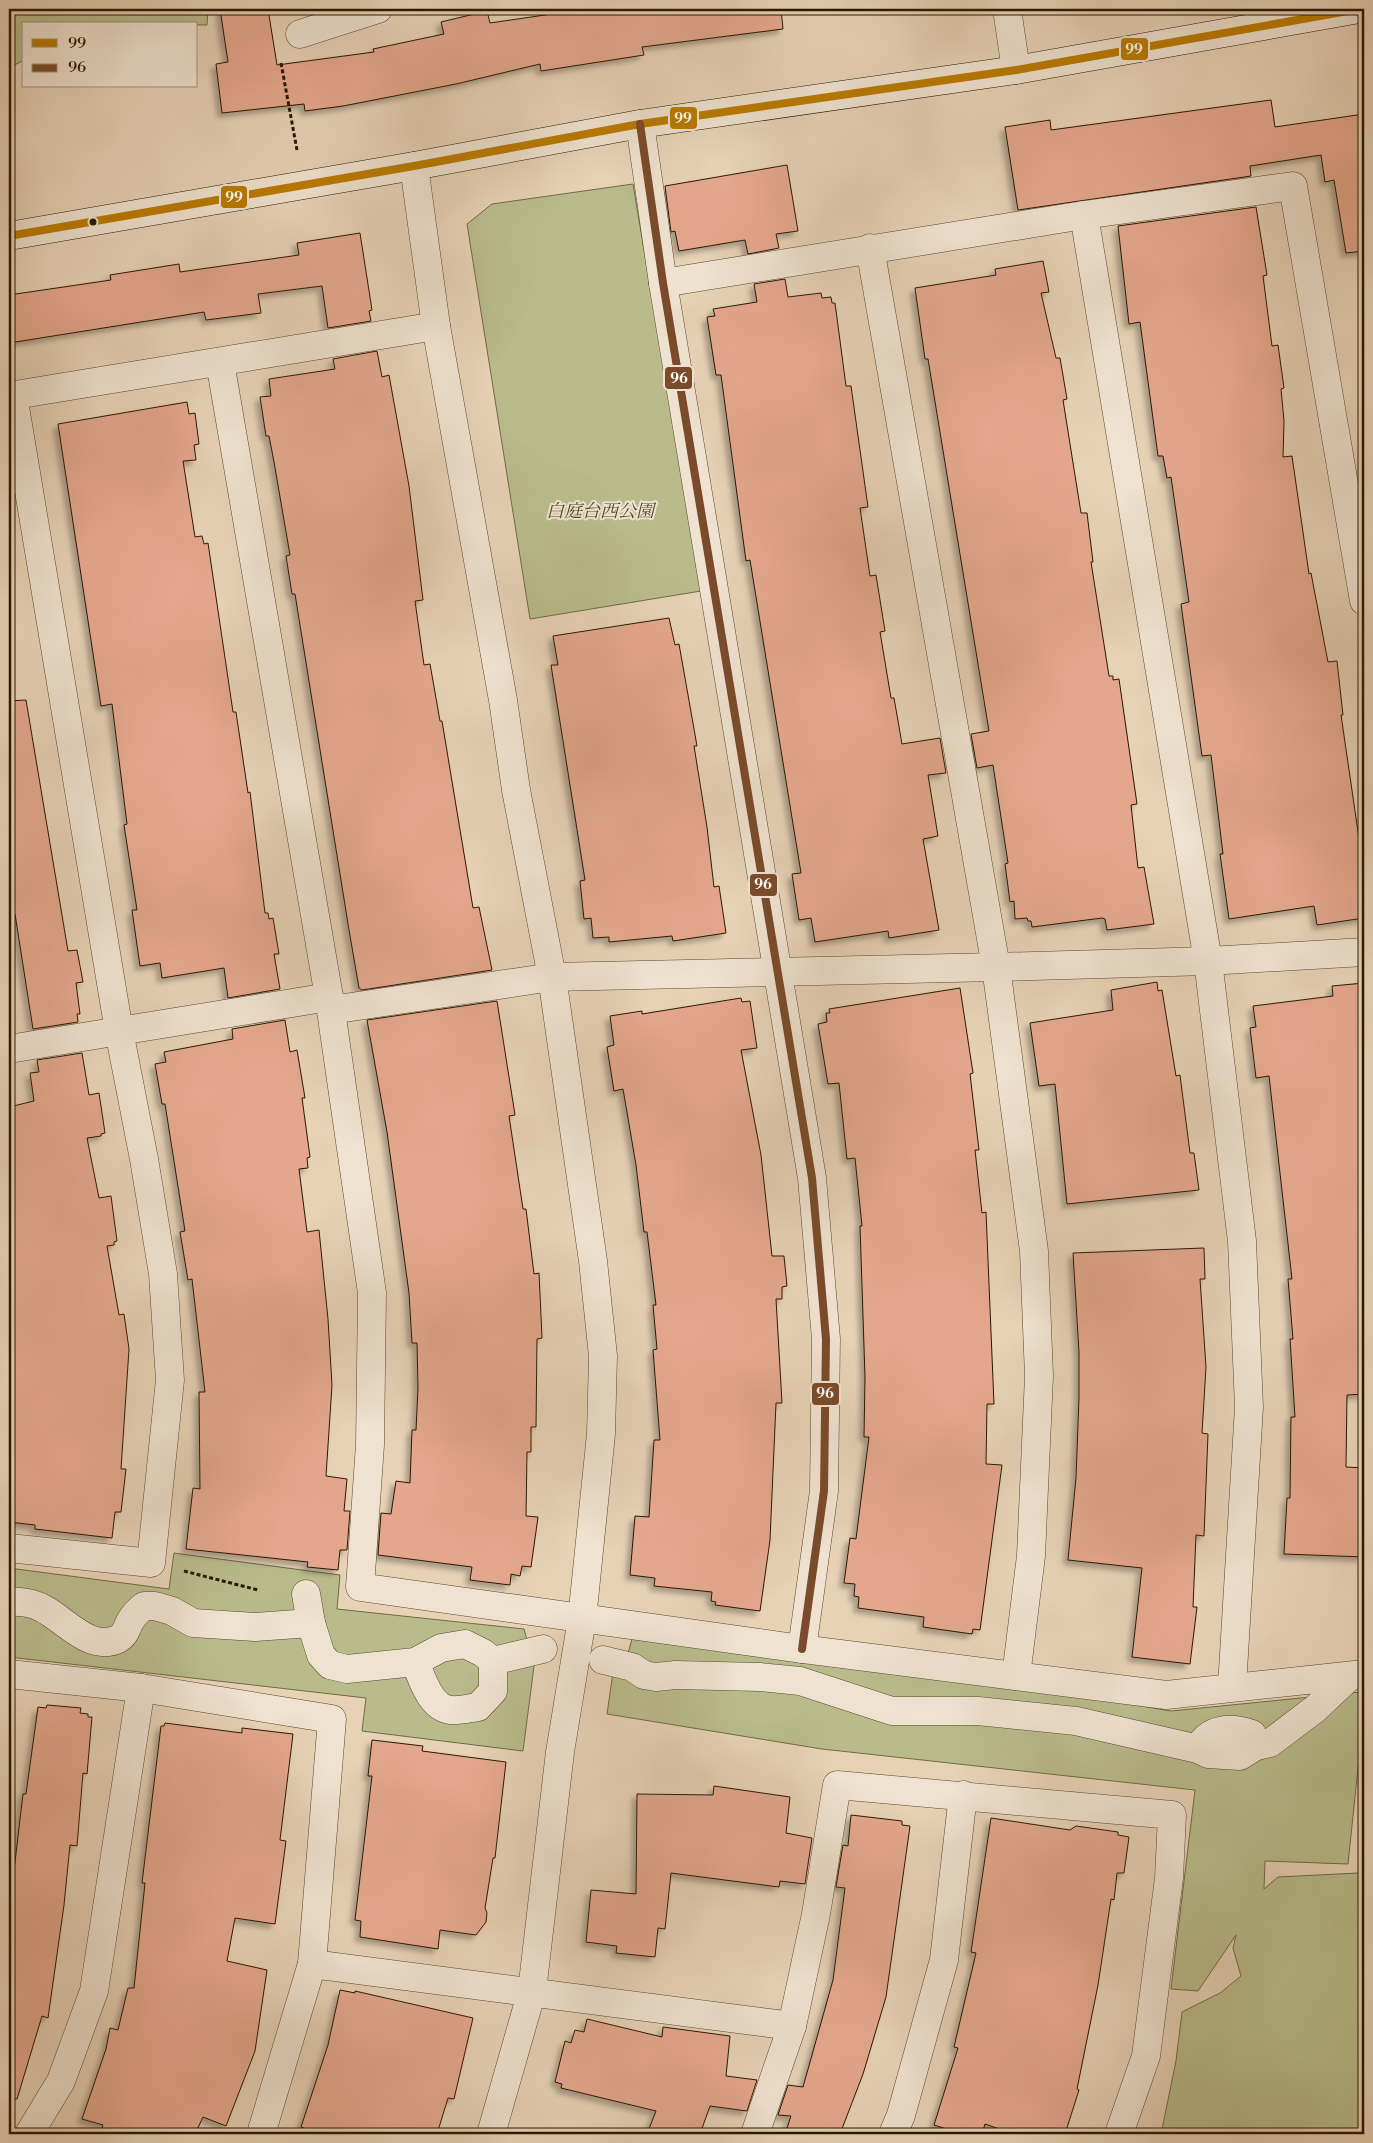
<svg xmlns="http://www.w3.org/2000/svg" width="1373" height="2143" font-family="'Libre Bodoni','Noto Serif JP',serif">
	<style>
		.green { fill: #b9bb8b; stroke: #726a46 }
		.building { fill: #e4a78d; stroke: #2a1801; filter: url(#shadow) }
		.lines { fill: none; stroke-linecap: round; stroke-linejoin: round }
		.street-casing { stroke: #59462e; stroke-width: 29 }
		.secondary-casing { stroke: #2a1801; stroke-width: 29 }
		.path { stroke: #2a1801; stroke-width: 3; stroke-dasharray: 4 2.5; stroke-linecap: butt }
		.street { stroke: #efe2d0; stroke-width: 28 }
		.secondary { stroke: #efe2d0; stroke-width: 28 }
		.bus-1-casing { stroke: #efe2d0; stroke-width: 11 }
		.bus-2-casing { stroke: #efe2d0; stroke-width: 11 }
		.bus-1 { stroke: #ba7b00; stroke-width: 8 }
		.bus-2 { stroke: #7a4b2a; stroke-width: 8 }
		.bus-dot { fill: #2a1801; stroke: #efe2d0; stroke-width: 2 }
		.labels { text-anchor: middle; dominant-baseline: central; stroke-width: 4; stroke-linejoin: round; paint-order: stroke }
		.park-label { font-size: 18px; font-style: italic; fill: #55492a; stroke: #efe2d0 }
		.line-badge { stroke: #efe2d0; stroke-width: 2 }
		.badge-label { font-size: 14px; text-anchor: middle; font-weight: bold; fill: #fff }
	</style>
	<defs>
		<filter id="shadow"><feDropShadow dx="-4.5" dy="4.5" stdDeviation="2.5" flood-color="#0004"/></filter>
	</defs>
	<rect width="100%" height="100%" fill="#e7d2b6"/>
	<filter id="stains"><feTurbulence type="fractalNoise" baseFrequency=".004" numOctaves="4"/><feColorMatrix values="0 0 0 0 .2 0 0 0 0 .09 0 0 0 0 .02 0 0 0 .5 -.17"/></filter>
	<radialGradient id="worn" r=".72"><stop offset=".6" stop-color="#630" stop-opacity="0"/><stop offset="1" stop-color="#630" stop-opacity=".3"/></radialGradient>
	<!-- green -->
	<g class="green">
		<path d="M9 9H208L207 25 24 24V60L9 68Z"/>
		<path d="M633 184 701 591 530 619 467 224 492 204Z"/>
		<path d="M174 1553 340 1575 337 1609 524 1629 534 1666 523 1751 362 1731 366 1698 9 1657V1568L169 1589Z"/>
		<path d="M632 1639 1058 1692 1171 1711 1361 1692 1363 1720 1348 1864 1265 1861 1264 1889 1278 1877 1358 1873 1364 1878V2134H1161L1176 2061 1182 2012 1220 1993 1241 1976 1233 1948 1236 1935 1198 1991 1171 1989 1195 1790 822 1749 607 1714 613 1672 629 1650Z"/>
	</g>
	<!-- building -->
	<g class="building">
		<path d="M220 9H268L277 65 374 52 373 49 444 34 441 22 487 11 490 23 586 9H781L783 29 642 47 644 55 541 71 540 64 456 84 343 106 305 111 304 104 222 113 216 64 228 62Z"/>
		<path d="M1271 100 1275 127 1364 114V251L1346 253 1334 180 1325 182 1321 155 1250 166 1251 176 1018 210 1005 127 1050 120 1051 130Z"/>
		<path d="M787 165 798 231 776 234 779 248 748 254 745 240 679 251 675 231 671 232 665 186Z"/>
		<path d="M1256 207 1267 275 1263 276 1272 346 1278 345 1284 388 1281 389 1284 421 1283 457 1292 456 1309 574 1311 573 1328 662 1337 661 1343 715H1341L1362 859H1364V918L1317 925 1314 906 1229 919 1220 854H1223L1211 755 1202 756 1181 604 1189 602 1171 477 1167 478 1163 456H1158L1140 322 1129 324 1118 226Z"/>
		<path d="M360 233 372 310 369 311 371 321 328 328 322 286 258 294 261 313 206 320 204 312 9 343V295L111 280 110 275 179 264 180 272 299 255 297 243Z"/>
		<path d="M1043 261 1049 292 1041 293 1056 358H1060L1067 399 1063 400 1081 513H1087L1093 562H1091L1109 676H1113V680L1119 679 1137 804 1131 805 1138 868 1144 867 1154 924 1107 930 1105 919 1102 918 1032 927 1031 921H1028L1027 918 1015 919 1014 901 1010 902 1005 864 1008 863 993 765 977 768 971 734 989 731 928 359H925L915 288 996 275 995 269Z"/>
		<path d="M785 279 788 297 821 293 822 298 831 297 832 303H835L846 386H851L868 507 860 508 870 576 876 575 885 631 880 632 891 698H894L902 744 940 738 946 773 928 775 938 836 923 839 939 930 889 938 888 931 815 942 811 918 799 920 792 874 801 873 750 560 746 561 721 375H716L707 317 715 316 713 309 757 302 754 284Z"/>
		<path d="M377 351 382 377 389 375 409 486 423 600 415 601 424 665 430 664 440 721H442L473 908 479 907 492 970 362 990 359 988 349 930 295 594H292L286 556 290 555 274 462 269 436H266L260 397 271 396 269 379 335 369 333 359Z"/>
		<path d="M187 402 189 414 195 413 199 444 194 445 196 460 183 461 195 537 202 536 204 544 208 543 233 712H236L248 793 250 792 265 913H268L269 919 273 918 279 954H274L280 989 228 998 224 968 162 978 160 963 140 966 132 910H137L124 825 127 824 112 704 101 706 58 424Z"/>
		<path d="M669 618 675 645 679 644 697 746H694L707 827 714 887 719 886 726 933 673 941 672 936 609 942V937L593 938 591 918 584 919 580 881 585 880 551 665H558L553 636Z"/>
		<path d="M26 700 68 951 77 950 83 982 76 983 80 1014H77L78 1022 33 1029 15 914 9 915V701Z"/>
		<path d="M1157 982 1158 991 1162 990 1176 1076 1180 1075 1190 1153H1194L1199 1190 1067 1204 1055 1084 1039 1086 1030 1023 1113 1010 1111 990Z"/>
		<path d="M1364 983V1394L1347 1395 1346 1467 1364 1468V1557L1284 1554 1287 1498H1290L1291 1417H1295L1290 1339H1293L1288 1279H1292L1269 1076 1256 1078 1250 1028 1256 1027 1253 1006 1333 996 1332 986Z"/>
		<path d="M960 988 973 1073 970 1074 979 1150H975L982 1213 986 1212 994 1404H987L986 1464 1002 1465 980 1630 973 1629 972 1634 923 1627 924 1617 858 1608 859 1597 854 1596 855 1584 844 1583 850 1538 856 1539 869 1437H864L865 1377 860 1226H862L855 1158 847 1159 839 1083 828 1084 818 1024 827 1022 826 1013H830L829 1009Z"/>
		<path d="M741 998 742 1002 750 1001 757 1048 741 1050 761 1155 772 1256H784L787 1286 782 1287V1299H776L782 1403H776L770 1540 760 1611 715 1605 716 1602 711 1601 712 1592 654 1586 655 1578 630 1575 635 1516 649 1517 654 1440H660L653 1350 657 1349 653 1305H656L647 1232H644L636 1165 623 1089 614 1091 607 1047 614 1045 610 1016 642 1011V1014Z"/>
		<path d="M497 1001 515 1115 509 1116 523 1209H526L534 1274 539 1273 542 1338 537 1339 536 1427H531V1452H527L526 1516 538 1517 531 1567 522 1566 520 1576 511 1574 510 1585 470 1580 472 1567 378 1555 381 1513 391 1514 396 1481 410 1483 412 1430H416L418 1388 417 1343H412L409 1293 387 1132 367 1020Z"/>
		<path d="M285 1020 290 1052 297 1050 305 1098H302L310 1157 307 1158 308 1168 299 1169 307 1232 319 1230 328 1319 332 1385 326 1476 347 1479 344 1511H350L347 1550H340L338 1570 307 1567 308 1562 186 1549 193 1488 200 1489 199 1392H205L192 1279 188 1280 180 1232 185 1231 165 1104H162L155 1064 166 1062 164 1052 233 1039 232 1029Z"/>
		<path d="M82 1053 89 1095 99 1093 105 1133 101 1134V1136L87 1138 99 1198 111 1196 117 1241 114 1242V1245L107 1246 119 1315 124 1314 129 1349 121 1469H126L121 1512H115L112 1538 35 1529V1525L9 1522V1107L34 1101 30 1073 39 1072 37 1060Z"/>
		<path d="M1204 1248 1205 1279H1200L1206 1367 1202 1433 1208 1434 1204 1536 1196 1535 1193 1607H1197L1190 1664 1132 1657 1142 1568 1068 1560 1076 1478 1079 1398V1352L1073 1253Z"/>
		<path d="M47 1705 81 1708 80 1713 88 1714V1717H92L87 1774 83 1773 77 1846 70 1845 64 1905 48 2018 42 2016 17 2099 9 2098V1913L23 1794H26L38 1707 46 1708Z"/>
		<path d="M165 1723 242 1733V1728L293 1734 280 1840 286 1841 275 1924 235 1918 227 1961 267 1970 255 2051 226 2126 203 2117 195 2134H100L103 2125 82 2119 106 2049 110 2028 118 2030 128 1988H134L145 1883H142L161 1726H164Z"/>
		<path d="M372 1740 423 1746 422 1751 506 1762 495 1858H493L485 1908 487 1913 486 1922 476 1935 440 1930 438 1949 360 1937 361 1921 355 1920 372 1776H368Z"/>
		<path d="M714 1786 790 1797 786 1833 812 1838 805 1884 780 1881 779 1887 671 1873 665 1929 658 1928 655 1957 616 1953 617 1946 586 1942 591 1890 636 1894 637 1794 713 1795Z"/>
		<path d="M851 1815 902 1821V1825L910 1826 886 1997 863 2074 840 2134H785L791 2116 778 2115 788 2085 803 2087 833 1980 845 1888 836 1887 843 1845 848 1846Z"/>
		<path d="M991 1818 1070 1830 1076 1826 1118 1832V1835L1129 1837 1124 1873H1117L1114 1900 1111 1899 1098 1985 1077 2089 1079 2090 1065 2134H1014L985 2124 982 2134H962L934 2125 958 2048 954 2047 976 1953 971 1952Z"/>
		<path d="M340 1990 355 1993V1991L473 2018 454 2099 448 2098 437 2134H321L301 2127 328 2045Z"/>
		<path d="M587 2019 662 2037 663 2027 730 2036 726 2076 757 2080 747 2111 710 2106 700 2134H647L656 2111 561 2088 562 2084 555 2082 565 2041 571 2043 575 2030 584 2032Z"/>
	</g>
	<g class="lines">
		<defs>
			<g id="street">
				<path d="M1007 9 1016 70"/>
				<path d="M300 34 378 9"/>
				<path d="M640 124 663 283 812 1178 826 1339 824 1491 802 1649"/>
				<path d="M414 166 436 326 503 700 516 790 552 977 593 1261 603 1356 601 1434 582 1619 560 1752 532 1991 491 2134"/>
				<path d="M1084 215 1208 961 1242 1241 1249 1407 1232 1687"/>
				<path d="M870 248 996 967 1034 1251 1039 1376 1031 1556 1016 1676"/>
				<path d="M663 283 1084 215 1293 186 1364 601"/>
				<path d="M220 362 329 997 372 1293 370 1445 360 1587 802 1649 1166 1695 1364 1674"/>
				<path d="M9 396 436 326"/>
				<path d="M331 1010 552 977 996 967 1208 961 1364 952"/>
				<path d="M9 1049 329 997"/>
				<path d="M9 1548 151 1563 170 1380 163 1274 144 1159 119 1031 13 395"/>
				<path d="M306 1594 311 1623 321 1655 330 1665 347 1669 415 1662 441 1648 465 1644 483 1653 493 1661 543 1649"/>
				<path d="M9 1601C16 1602 25 1602 32 1604 60 1611 86 1654 118 1639 126 1635 127 1626 131 1620 134 1615 139 1610 144 1606H155L172 1611 193 1623 255 1627 311 1623"/>
				<path d="M603 1660 632 1667 644 1675 656 1677 676 1675 760 1677 800 1681 892 1711H978L1076 1721 1198 1749 1208 1754 1240 1756 1256 1746 1270 1743 1315 1709 1350 1676"/>
				<path d="M415 1662C422 1678 430 1708 451 1710 459 1711 470 1708 478 1707L493 1691V1661"/>
				<path d="M9 1674 141 1688 332 1719 312 1964 261 2134"/>
				<path d="M1198 1749C1209 1727 1231 1727 1252 1734L1256 1746"/>
				<path d="M312 1964 792 2026"/>
				<path d="M29 2134 61 2081 94 1991 141 1688"/>
				<path d="M755 2134 792 2026 816 1914 837 1785 1172 1815 1169 1878 1146 2056 1119 2134"/>
				<path d="M893 2134 901 2115 944 1960 963 1795"/>
			</g>
			<path id="secondary" d="M9 236 414 166 640 124 1016 70 1359 9"/>
		</defs>
		<!-- street casing -->
		<use href="#street" class="street-casing"/>
		<!-- secondary casing -->
		<use href="#secondary" class="secondary-casing"/>
		<!-- path -->
		<g class="path">
			<path d="M281 63 297 150"/>
			<path d="M184 1571 258 1590"/>
		</g>
		<!-- street -->
		<use href="#street" class="street"/>
		<!-- secondary -->
		<use href="#secondary" class="secondary"/>
		<defs>
			<path id="bus-1" d="M9 236 414 166 640 124 1016 70 1359 9"/>
			<path id="bus-2" d="M640 124 663 283 812 1178 826 1339 824 1491 802 1649"/>
		</defs>
		<!-- bus-1 casing -->
		<use href="#bus-1" class="bus-1-casing"/>
		<!-- bus-2 casing -->
		<use href="#bus-2" class="bus-2-casing"/>
		<!-- bus-1 -->
		<use href="#bus-1" class="bus-1"/>
		<!-- bus-2 -->
		<use href="#bus-2" class="bus-2"/>
	</g>
	<!-- markers -->
	<circle class="bus-dot" cx="93" cy="222" r="4.5"/>
	<g class="labels">
		<!-- park labels -->
		<g class="park-label">
			<text x="600" y="511">白庭台西公園</text>
		</g>
	</g>
	<g class="line-badge">
		<rect x="1120" y="37" width="29" height="24" rx="5" fill="#ba7b00"/>
		<rect x="669" y="106" width="29" height="24" rx="5" fill="#ba7b00"/>
		<rect x="220" y="185" width="28" height="24" rx="5" fill="#ba7b00"/>
		<rect x="664" y="366" width="29" height="24" rx="5" fill="#7a4b2a"/>
		<rect x="749" y="873" width="29" height="24" rx="5" fill="#7a4b2a"/>
		<rect x="811" y="1382" width="29" height="24" rx="5" fill="#7a4b2a"/>
	</g>
	<g class="badge-label">
		<text x="1134" y="54">99</text>
		<text x="683" y="123">99</text>
		<text x="234" y="202">99</text>
		<text x="679" y="383">96</text>
		<text x="763" y="889">96</text>
		<text x="825" y="1398">96</text>
	</g>
	<!-- margin -->
	<rect width="1373" height="2143" fill="none" stroke="#e7d2b6" stroke-width="30"/>
	<rect x="10" y="10" width="1353" height="2123" fill="none" stroke="#2a1801" stroke-width="2.5"/>
	<rect x="15" y="15" width="1343" height="2113" fill="none" stroke="#2a1801"/>
	<!-- legend -->
	<rect x="22" y="22" width="175" height="65" fill="#efe2d0" stroke="#a0917d"/>
	<rect x="32" y="39" width="25" height="8" fill="#ba7b00" stroke="#a0917d"/>
	<text x="68" y="48" font-size="15" fill="#2a1801">99</text>
	<rect x="32" y="64" width="25" height="8" fill="#7a4b2a" stroke="#a0917d"/>
	<text x="68" y="72" font-size="15" fill="#2a1801">96</text>
	<rect width="100%" height="100%" filter="url(#stains)"/>
	<rect width="100%" height="100%" fill="url(#worn)"/>
</svg>
